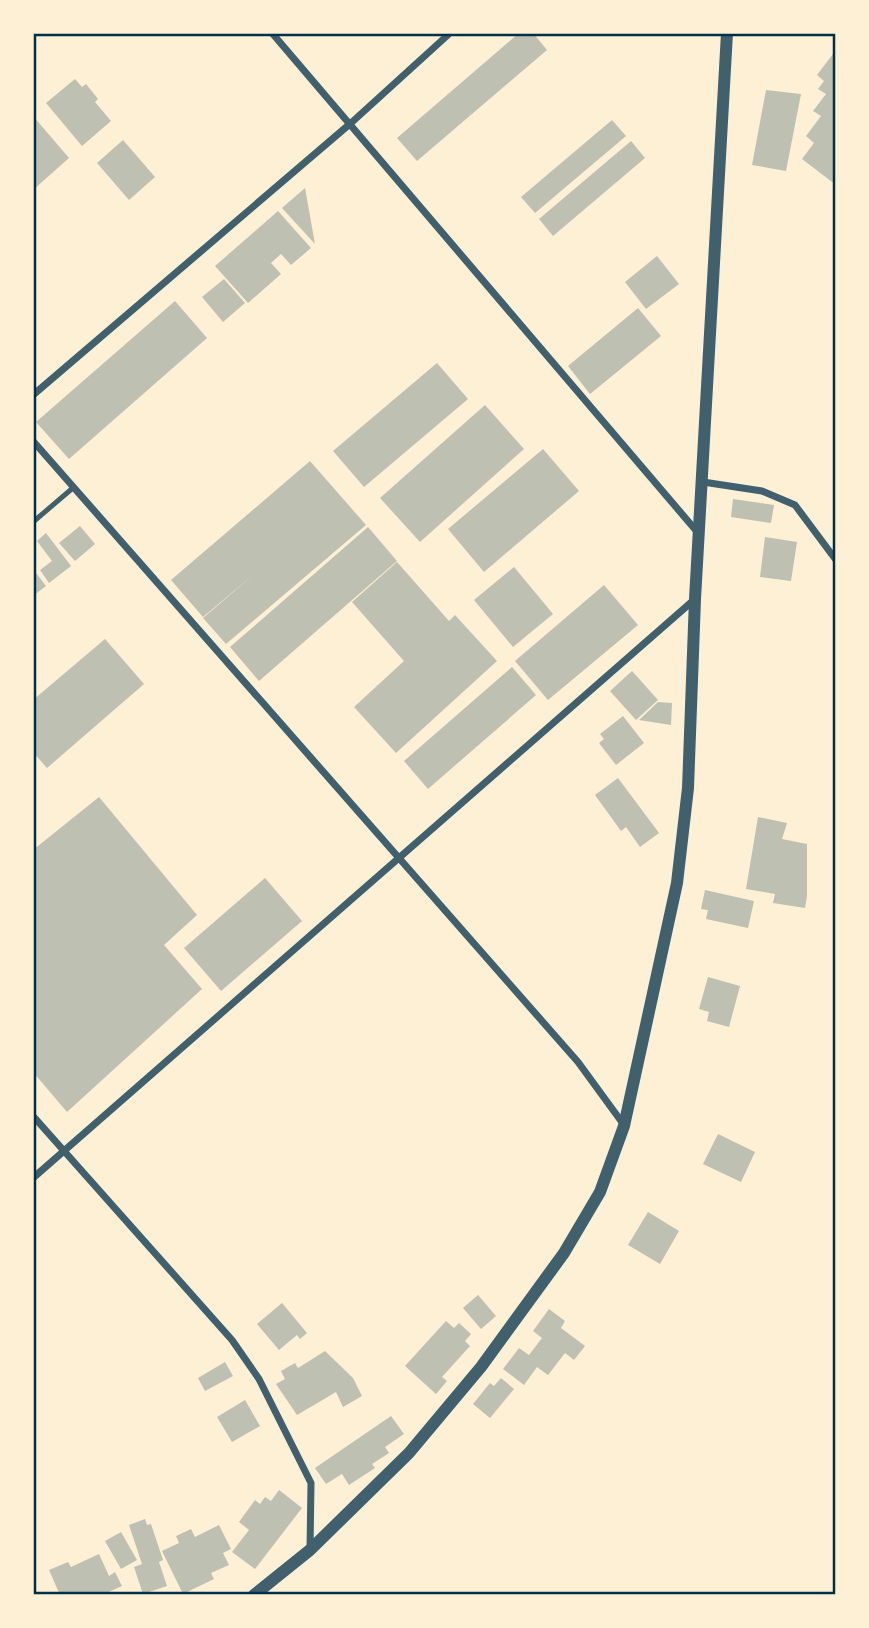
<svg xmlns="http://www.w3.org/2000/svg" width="869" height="1628" font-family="'Nunito Sans',sans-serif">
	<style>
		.building { fill: #bec0b2 }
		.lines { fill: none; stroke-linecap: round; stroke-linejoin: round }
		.service { stroke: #3f606c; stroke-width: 5 }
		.minor { stroke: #3f606c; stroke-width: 7 }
		.tertiary { stroke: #3f606c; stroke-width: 12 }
		.neatline { fill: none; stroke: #003049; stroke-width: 2.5 }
	</style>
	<rect width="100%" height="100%" fill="#fdf0d5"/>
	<!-- building -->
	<g class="building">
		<path d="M519 33H533L547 50 417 161 397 138Z"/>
		<path d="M836 50V185L802 159 814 143 806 136 821 116 813 111 826 94 818 89 824 81 817 75Z"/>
		<path d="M75 79 82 87 86 84 98 99 95 102 111 121 82 146 46 103Z"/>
		<path d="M766 90 801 94 786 171 752 165Z"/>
		<path d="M33 116 69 158 33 190Z"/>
		<path d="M612 120 626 136 535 213 521 197Z"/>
		<path d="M123 140 155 177 129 200 97 163Z"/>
		<path d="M631 141 645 158 553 236 539 219Z"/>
		<path d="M305 188 315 244 282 208Z"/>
		<path d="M278 211 311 248 291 265 281 254 271 263 281 274 248 303 215 266Z"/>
		<path d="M657 256 679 284 646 309 625 282Z"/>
		<path d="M224 279 245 303 223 322 202 297Z"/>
		<path d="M175 301 207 338 69 459 36 422Z"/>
		<path d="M638 308 661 336 590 394 568 366Z"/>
		<path d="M437 363 468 399 364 487 333 451Z"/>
		<path d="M485 405 524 449 420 542 380 498Z"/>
		<path d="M543 449 579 491 484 572 448 529Z"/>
		<path d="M310 461 366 525 226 644 203 618 259 570 203 617 171 580Z"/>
		<path d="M733 499 774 505 771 523 731 517Z"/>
		<path d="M80 526 95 544 75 561 59 543Z"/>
		<path d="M368 527 397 561 259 681 230 647Z"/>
		<path d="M46 533 71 566 49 583 40 570 52 561 37 541Z"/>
		<path d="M765 537 797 542 791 581 760 577Z"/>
		<path d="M397 562 449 621 455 615 497 661 396 753 354 707 404 661 352 602Z"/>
		<path d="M514 567 553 614 513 647 474 600Z"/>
		<path d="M33 569 46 586 33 596Z"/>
		<path d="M604 585 638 625 548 700 515 661Z"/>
		<path d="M105 639 144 684 47 768 33 752V700Z"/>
		<path d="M512 667 536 695 428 789 404 761Z"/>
		<path d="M632 671 658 700 636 720 610 691Z"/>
		<path d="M658 702 672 703 671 725 639 720Z"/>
		<path d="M623 716 644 743 616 765 599 743 604 739 600 734Z"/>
		<path d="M618 778 659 833 640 847 626 827 621 831 595 795Z"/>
		<path d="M99 797 197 915 164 945 202 989 67 1112 33 1072V850Z"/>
		<path d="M758 817 787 823 782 839 807 844V896L805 908 773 903 775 894 746 889Z"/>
		<path d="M265 878 302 921 221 991 184 948Z"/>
		<path d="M705 890 754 901 748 928 706 919 708 910 701 909Z"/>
		<path d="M708 977 740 986 729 1027 707 1021 709 1012 699 1009Z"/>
		<path d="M718 1134 755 1152 741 1182 703 1164Z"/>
		<path d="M648 1212 679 1231 660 1264 628 1245Z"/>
		<path d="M478 1295 496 1316 481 1329 463 1308Z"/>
		<path d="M282 1303 307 1333 300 1339 297 1335 279 1350 257 1324Z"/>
		<path d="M549 1309 565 1321 561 1328 585 1346 574 1360 565 1353 548 1375 537 1367 524 1385 503 1369 519 1348 529 1355 542 1338 533 1331Z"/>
		<path d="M446 1321 454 1328 459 1323 471 1334 465 1341 470 1346 442 1377 447 1381 436 1394 405 1366Z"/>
		<path d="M325 1351 353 1378 362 1396 343 1407 336 1392 297 1415 276 1384 285 1379 281 1371 295 1363 298 1368Z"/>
		<path d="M225 1362 233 1376 205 1391 198 1378Z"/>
		<path d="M501 1378 514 1389 490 1418 473 1404 490 1383 494 1386Z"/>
		<path d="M245 1400 260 1426 232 1442 217 1417Z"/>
		<path d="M391 1416 404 1434 385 1447 389 1453 372 1464 375 1468 349 1485 342 1474 326 1484 315 1468Z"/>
		<path d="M279 1490 302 1508 255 1569 232 1552 249 1530 239 1522 255 1500 260 1504 265 1497 271 1501Z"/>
		<path d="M145 1519 147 1525 151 1524 163 1560 159 1562 167 1586 143 1594 134 1567 142 1564 129 1525Z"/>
		<path d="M219 1525 231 1549 223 1553 229 1565 211 1573 214 1579 183 1594 162 1551 179 1543 176 1536 191 1529 195 1537Z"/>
		<path d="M121 1532 137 1560 121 1569 105 1541Z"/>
		<path d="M99 1554 109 1576 115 1572 122 1586 102 1595H60L49 1570 68 1562 71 1567Z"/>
	</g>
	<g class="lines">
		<!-- service -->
		<path class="service" d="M33 522 74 487"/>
		<!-- minor -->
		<g class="minor">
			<path d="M272 33 699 534"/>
			<path d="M33 395 351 123 450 33"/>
			<path d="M33 441 578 1062 624 1125"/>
			<path d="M703 482 762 491 795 505 836 560"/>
			<path d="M33 1116 232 1340 259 1379 311 1483 310 1549"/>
			<path d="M33 1178 695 599"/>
		</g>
		<!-- tertiary -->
		<path class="tertiary" d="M254 1595 310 1550 409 1453 481 1367 564 1253 600 1192 624 1126 677 883 688 788 695 599 727 33"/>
	</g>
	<!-- border -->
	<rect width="869" height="1628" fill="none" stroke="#fdf0d5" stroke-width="70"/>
	<rect x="35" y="35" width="799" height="1558" class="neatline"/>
</svg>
